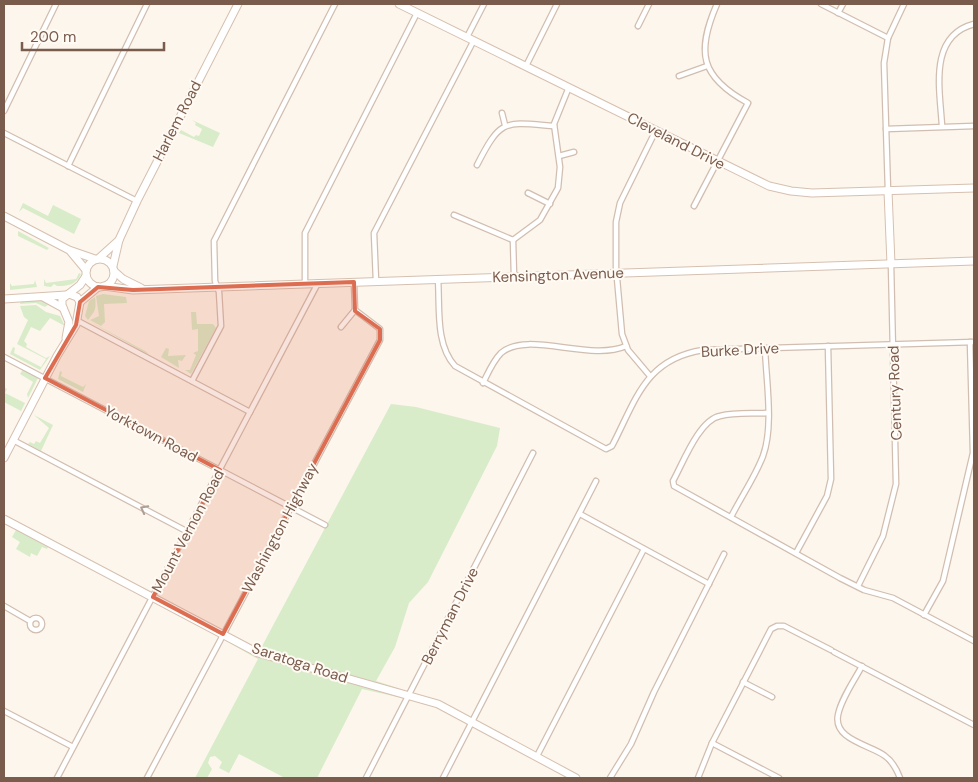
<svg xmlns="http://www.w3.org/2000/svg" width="978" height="782" font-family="'DM Sans',sans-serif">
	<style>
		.green { fill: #d8ecc9 }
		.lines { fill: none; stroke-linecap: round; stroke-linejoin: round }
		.street-casing { stroke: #d1beb0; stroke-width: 7 }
		.secondary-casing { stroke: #d6c0b0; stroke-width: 9 }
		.street { stroke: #fff; stroke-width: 4.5 }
		.secondary { stroke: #fff; stroke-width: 7 }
		.oneway { stroke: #af9d94 }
		.marked { fill: #dc6d51; fill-opacity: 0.2; stroke: #dc6d51; stroke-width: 4; stroke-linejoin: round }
		.labels { text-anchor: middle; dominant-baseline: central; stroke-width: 4; stroke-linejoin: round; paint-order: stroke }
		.street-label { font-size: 15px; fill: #7a5c4d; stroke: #fffaf3 }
	</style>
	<rect width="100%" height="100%" fill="#fdf6ec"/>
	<!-- green -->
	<g class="green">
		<path d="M192 120 220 133 213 147 179 133 181 130 194 137 196 135 199 136 202 129 195 125 196 123Z"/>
		<path d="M23 203 48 216 53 205 81 219 74 234 23 208 19 212Z"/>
		<path d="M18 231 49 248 47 250 18 236Z"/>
		<path d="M79 273 81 274C76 285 68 286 57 286L54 284 51 287 44 286V279L46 283 76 279Z"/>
		<path d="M35 280 37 287 10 290V283L12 286 34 284Z"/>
		<path d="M103 294 126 297 127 303 104 304 105 322 101 326 90 320 99 316 96 296Z"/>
		<path d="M95 297C97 310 94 312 88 320L85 316 89 301Z"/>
		<path d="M21 300H41L49 304 45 307 36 303 20 304Z"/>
		<path d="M36 305 46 312 60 316 65 326 50 318 40 331 31 327 24 341 27 344 26 347 46 358 50 356 40 370 10 354 13 347 15 348 14 353 41 367 46 359 17 344 28 320 24 317 20 306Z"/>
		<path d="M191 312H196L197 324H213L216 328 191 374 185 370H190L196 355 193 353 198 351V329L192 330Z"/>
		<path d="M87 320 145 351 149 354 146 353Z"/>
		<path d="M166 348 169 349 168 356 186 355 182 361 178 360 179 368 161 357Z"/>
		<path d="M23 369 38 378 28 398 27 394 33 382 20 374Z"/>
		<path d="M60 371 62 372 61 376 83 387 86 384 83 392 58 379Z"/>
		<path d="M4 387 7 389 5 393 25 403 21 411 4 402Z"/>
		<path d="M391 404 416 407 500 428 497 446 428 582 409 603 395 647 376 681 407 691 260 650Z"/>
		<path d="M34 415 53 425 41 451 28 444 30 442 34 444 36 441 40 443 49 428Z"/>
		<path d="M16 530 48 547 47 549 42 547 37 556 31 553 30 557 16 549 20 542 12 537Z"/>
		<path d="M226 641 261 658 402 698 362 689 317 778H285L239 754 229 773 219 768 222 762 215 756 210 757 208 763 212 769 207 778H195L258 659Z"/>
	</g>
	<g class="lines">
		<defs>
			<g id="street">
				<path d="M821 4 888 38"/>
				<path d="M838 13 843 4"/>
				<path d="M638 26 649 4"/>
				<path d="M467 37 484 4"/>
				<path d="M526 66 557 4"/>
				<path d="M679 76 707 66"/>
				<path d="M4 111 56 4"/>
				<path d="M502 113 505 125"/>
				<path d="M942 126C940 90 928 36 974 24"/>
				<path d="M886 129 974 126"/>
				<path d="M4 133 137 201"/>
				<path d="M559 156 574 152"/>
				<path d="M477 165C501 118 504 122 554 126"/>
				<path d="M68 166 147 4"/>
				<path d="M888 191 884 63 888 38 904 4"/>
				<path d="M528 193 550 204"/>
				<path d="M694 206 748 103C700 77 696 52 717 4"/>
				<path d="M454 215 513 240"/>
				<path d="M513 240 540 220 558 188 560 167 554 124 569 87"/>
				<path d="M513 240 514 276"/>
				<path d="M438 279C440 307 435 344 455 366L606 449 612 446C636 400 645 359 703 350L974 342"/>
				<path d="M376 281 374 233 474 40"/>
				<path d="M305 283V233L417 13"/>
				<path d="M78 321 250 412"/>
				<path d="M341 327 355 310"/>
				<path d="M4 357 325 525"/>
				<path d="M650 376 628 350 622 334 616 267V222L620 203 656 130"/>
				<path d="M192 381 221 326 219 292 215 281 214 241 335 4"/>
				<path d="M483 383C488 373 493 361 501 353 527 330 590 362 626 346"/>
				<path d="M767 413C752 414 735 412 720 416 699 420 683 463 673 481L674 486 840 578 864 590 893 598 974 641"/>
				<path d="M13 440 188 532"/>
				<path d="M580 514 709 584"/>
				<path d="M731 517C741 497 755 477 763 456 774 426 766 380 765 348"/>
				<path d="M796 553 827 496 831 479 828 346"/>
				<path d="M858 586 883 536 896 484 891 264"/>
				<path d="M4 606 30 621"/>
				<path d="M924 615 943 581 973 453 970 342"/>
				<circle cx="36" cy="624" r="6"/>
				<path d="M834 652 974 725"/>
				<path d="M862 666C854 681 841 699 838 715 833 740 871 745 885 756 892 761 897 770 900 778"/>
				<path d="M743 682 772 697"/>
				<path d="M4 711 73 747"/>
				<path d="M712 743 779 778"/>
				<path d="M537 756 644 549"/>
				<path d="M57 778 318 283"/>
				<path d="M147 778 380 340V329L355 310 354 282"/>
				<path d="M366 778 533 453"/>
				<path d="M443 778 596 481"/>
				<path d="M610 778 631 744 654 692 724 554"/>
				<path d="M698 778 712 743 771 629 777 626H784L831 650"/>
			</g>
			<g id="secondary">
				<path d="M399 4 769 186 791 191 812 193 974 188"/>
				<path d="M888 191 891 264"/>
				<path d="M4 216 69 250 95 259"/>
				<path d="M71 252 86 270"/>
				<path d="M99 258 119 240"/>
				<circle cx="100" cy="273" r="14"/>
				<path d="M113 266 119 240 137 201 238 4"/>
				<path d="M114 271 123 279 141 288"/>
				<path d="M104 286 133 290 974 261"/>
				<path d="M43 297 63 308"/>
				<path d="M4 299 66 295"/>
				<path d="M80 302 98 287"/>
				<path d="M66 338 69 322 62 305V299L80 285 86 276"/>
				<path d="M4 458 57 356 76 325 80 302 77 297 69 294"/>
				<path d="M4 519 258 653 438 704 576 778"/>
			</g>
		</defs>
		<!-- street casing -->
		<use href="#street" class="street-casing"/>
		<!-- secondary casing -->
		<use href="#secondary" class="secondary-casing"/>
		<!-- street -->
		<use href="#street" class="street"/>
		<!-- secondary -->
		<use href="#secondary" class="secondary"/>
	</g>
	<!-- one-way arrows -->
	<defs><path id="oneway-chevron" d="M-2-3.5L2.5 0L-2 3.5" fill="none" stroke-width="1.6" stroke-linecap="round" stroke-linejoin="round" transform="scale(1.25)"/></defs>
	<use class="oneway" href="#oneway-chevron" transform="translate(144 509) rotate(-152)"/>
	<!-- marked area -->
	<path class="marked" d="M354 282 355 311 380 329V340L223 634 153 597 220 470 45 378 76 325 80 302 98 287 133 290Z"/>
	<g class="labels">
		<!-- street labels -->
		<g class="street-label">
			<text transform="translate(177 121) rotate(-63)">Harlem Road</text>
			<text transform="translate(676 141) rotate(27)">Cleveland Drive</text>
			<text transform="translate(558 275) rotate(-2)">Kensington Avenue</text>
			<text transform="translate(740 350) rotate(-3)">Burke Drive</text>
			<text transform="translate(895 393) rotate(-92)">Century Road</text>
			<text transform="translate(151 434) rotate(28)">Yorktown Road</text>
			<text transform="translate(280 528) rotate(-62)">Washington Highway</text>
			<text transform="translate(188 531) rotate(-62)">Mount Vernon Road</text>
			<text transform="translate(450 616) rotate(-63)">Berryman Drive</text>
			<text transform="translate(300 663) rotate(18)">Saratoga Road</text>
		</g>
	</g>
	<!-- border -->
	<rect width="978" height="782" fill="none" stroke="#7a5c4d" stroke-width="10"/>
	<!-- scale -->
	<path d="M22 42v8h142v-8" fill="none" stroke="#7a5c4d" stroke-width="2.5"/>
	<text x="30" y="42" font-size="15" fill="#7a5c4d" stroke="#fffaf3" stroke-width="4" paint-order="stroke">200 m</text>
</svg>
